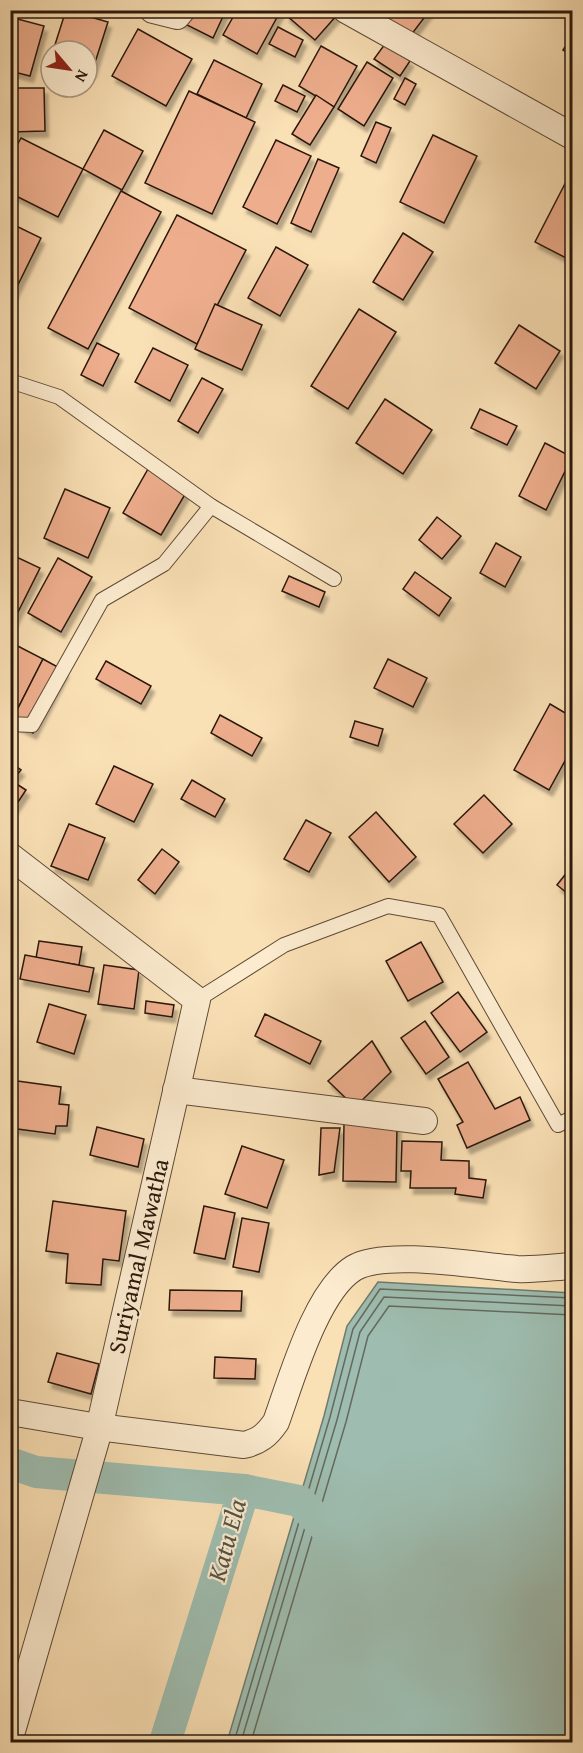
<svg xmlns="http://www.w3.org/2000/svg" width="583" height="1753" font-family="'Gentium Book Plus',serif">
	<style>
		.water { fill: #9ebdb0; stroke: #707b6e; stroke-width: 1.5 }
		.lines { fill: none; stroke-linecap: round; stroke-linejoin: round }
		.shore { stroke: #646a5e; stroke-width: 1.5 }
		.canal { stroke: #9ebdb0; stroke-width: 32 }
		.building { fill: #eeae8d; stroke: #2a180b; stroke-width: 1.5; filter: url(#shadow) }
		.lane-casing { stroke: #5e4a36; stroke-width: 16 }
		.street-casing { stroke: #5e4a36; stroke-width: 28 }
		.lane { stroke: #fcebcf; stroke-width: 14 }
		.street { stroke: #fcebcf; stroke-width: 26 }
		.labels { text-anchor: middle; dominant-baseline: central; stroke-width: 4.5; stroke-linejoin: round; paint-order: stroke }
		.street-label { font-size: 24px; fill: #2a180b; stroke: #fcebcf }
		.water-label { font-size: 26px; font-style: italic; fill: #535245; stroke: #fcebcf }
	</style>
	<defs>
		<filter id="shadow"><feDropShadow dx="3.5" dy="6" stdDeviation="1.5" flood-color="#0004"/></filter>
	</defs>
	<rect width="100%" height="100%" fill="#fae0b5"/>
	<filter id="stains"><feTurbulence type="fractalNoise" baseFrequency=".00333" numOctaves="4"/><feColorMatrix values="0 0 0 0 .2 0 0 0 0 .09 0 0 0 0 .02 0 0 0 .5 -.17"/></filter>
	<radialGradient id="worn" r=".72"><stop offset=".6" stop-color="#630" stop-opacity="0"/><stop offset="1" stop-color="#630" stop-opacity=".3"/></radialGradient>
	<!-- water -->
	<path class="water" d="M378 1282 572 1293V1742H227L324 1416 347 1326Z"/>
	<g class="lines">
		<!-- shore -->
		<g class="shore">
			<path d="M234 1742 330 1417 353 1329 380 1289 572 1298"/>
			<path d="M241 1742 337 1420 360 1332 384 1297 572 1306"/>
			<path d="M251 1742 346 1422 368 1336 389 1306 572 1315"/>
		</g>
		<!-- canal -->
		<g class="canal">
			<path d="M10 1463 36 1472 244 1490 165 1742"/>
			<path d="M244 1490 299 1501 330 1532"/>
		</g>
	</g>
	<!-- building -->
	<g class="building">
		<path d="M66 10 108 22 92 72 87 70V51H53Z"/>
		<path d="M180 10H226L213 38 175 19Z"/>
		<path d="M237 10H281L257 54 223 35Z"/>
		<path d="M289 10H332L337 15 315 40 286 15Z"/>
		<path d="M385 10H430L408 39 380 17Z"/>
		<path d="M10 17 44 26 30 76 10 71Z"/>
		<path d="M278 27 303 40 295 57 269 44Z"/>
		<path d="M138 29 192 59 166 106 112 76Z"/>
		<path d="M572 36V56L563 50Z"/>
		<path d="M385 44 410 61 400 76 374 59Z"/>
		<path d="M321 46 357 66 334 107 299 86Z"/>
		<path d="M214 60 262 84 246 118 197 94Z"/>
		<path d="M367 62 393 78 364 126 338 109Z"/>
		<path d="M405 78 416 84 405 105 394 99Z"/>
		<path d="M283 85 305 96 297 112 275 101Z"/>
		<path d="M10 88H44L45 131 10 132Z"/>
		<path d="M189 91 255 122 212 214 145 183Z"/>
		<path d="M316 95 334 107 310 145 292 134Z"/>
		<path d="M376 122 391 128 376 163 361 156Z"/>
		<path d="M104 130 143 151 122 190 83 169Z"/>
		<path d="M433 135 477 156 444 223 400 202Z"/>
		<path d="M21 138 83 169 58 217 10 193V158Z"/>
		<path d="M276 140 311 156 277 224 243 207Z"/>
		<path d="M318 159 339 168 311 232 291 223Z"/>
		<path d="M570 174 572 176V261L535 242Z"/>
		<path d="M121 191 161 212 88 349 48 328Z"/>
		<path d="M177 215 246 250 197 344 129 308Z"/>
		<path d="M10 223 41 238 10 301Z"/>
		<path d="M403 233 433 252 403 300 373 282Z"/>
		<path d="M276 247 308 265 280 316 248 298Z"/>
		<path d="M215 304 262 325 242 370 195 349Z"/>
		<path d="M359 309 396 332 348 409 311 386Z"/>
		<path d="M519 325 560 351 536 389 495 363Z"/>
		<path d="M97 343 119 354 103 386 81 375Z"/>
		<path d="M153 348 188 365 170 401 135 382Z"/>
		<path d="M202 378 223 389 198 433 178 421Z"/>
		<path d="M385 399 432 430 403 474 356 443Z"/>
		<path d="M480 409 517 426 507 445 471 428Z"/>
		<path d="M545 443 572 457 546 510 519 496Z"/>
		<path d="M148 469 187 491 161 535 123 513Z"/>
		<path d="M65 489 110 508 88 558 44 538Z"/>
		<path d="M437 517 461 536 442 559 419 540Z"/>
		<path d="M496 543 521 557 505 587 480 573Z"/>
		<path d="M10 554 40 568 10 628Z"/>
		<path d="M58 558 92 577 61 632 28 613Z"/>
		<path d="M415 572 451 598 439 616 403 589Z"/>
		<path d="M289 576 325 592 319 607 282 591Z"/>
		<path d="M10 642 43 659 11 722 10 721Z"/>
		<path d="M43 659 65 671 33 733 11 722Z"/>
		<path d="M388 659 427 678 413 707 374 688Z"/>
		<path d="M106 661 151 686 141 704 96 679Z"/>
		<path d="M550 704 572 717V748L549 790 514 770Z"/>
		<path d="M220 715 262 738 252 756 211 733Z"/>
		<path d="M355 721 383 729 378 746 350 737Z"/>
		<path d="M10 762 21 770 10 783Z"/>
		<path d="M114 766 153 784 134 822 96 804Z"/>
		<path d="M192 780 225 799 215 817 181 799Z"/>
		<path d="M12 781 26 790 10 814V783Z"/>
		<path d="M484 795 512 824 483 853 454 824Z"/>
		<path d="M376 812 416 857 389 882 349 837Z"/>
		<path d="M306 820 331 833 309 872 284 859Z"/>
		<path d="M69 824 105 838 88 880 51 866Z"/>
		<path d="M162 849 179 862 155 894 138 880Z"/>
		<path d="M572 866V897L557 885Z"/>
		<path d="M39 941 82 947 79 965 36 958Z"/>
		<path d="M421 942 443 982 408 1001 386 961Z"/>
		<path d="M25 955 94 968 89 992 20 979Z"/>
		<path d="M104 965 139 970 134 1009 98 1004Z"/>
		<path d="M458 992 487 1032 460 1052 431 1013Z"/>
		<path d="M146 1001 174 1005 172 1017 145 1013Z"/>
		<path d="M49 1004 86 1015 74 1054 37 1042Z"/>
		<path d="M265 1014 321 1041 310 1064 255 1036Z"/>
		<path d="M425 1021 449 1057 426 1074 401 1038Z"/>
		<path d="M372 1041 391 1072 355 1107 328 1081Z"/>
		<path d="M468 1062 495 1109 520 1097 530 1120 467 1148 457 1125 463 1122 438 1079Z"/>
		<path d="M10 1080 61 1087 59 1104 69 1105 67 1126H56L55 1134 10 1128Z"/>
		<path d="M344 1124 397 1125 396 1182 343 1181Z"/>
		<path d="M97 1127 144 1139 138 1167 90 1155Z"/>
		<path d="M321 1128H340L334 1172 319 1175Z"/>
		<path d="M402 1141 442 1142 441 1160 469 1161V1178L486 1180 483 1198 455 1194 456 1188H410L411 1171H401Z"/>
		<path d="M242 1146 284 1160 267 1208 225 1194Z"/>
		<path d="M53 1201 126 1211 119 1261 103 1259 101 1285 66 1283 68 1254 46 1251Z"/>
		<path d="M204 1206 235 1213 225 1259 194 1253Z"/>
		<path d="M242 1218 269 1223 259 1272 233 1267Z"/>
		<path d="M170 1290 242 1291 241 1311 169 1310Z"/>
		<path d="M57 1353 99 1364 91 1394 48 1382Z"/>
		<path d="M215 1357 256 1359 255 1379 214 1378Z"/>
	</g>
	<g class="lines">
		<defs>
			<g id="lane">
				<path d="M10 381 59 397 211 506 334 579"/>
				<path d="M10 724 32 725 102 600 164 564 211 506"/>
				<path d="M197 1000 284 945 388 906 439 915 558 1125 572 1118"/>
			</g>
			<g id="street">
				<path d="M153 10 177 16 182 10"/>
				<path d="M346 10 572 136"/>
				<path d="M10 856 197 1000 97 1437 10 1738"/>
				<path d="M176 1090 424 1121"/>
				<path d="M10 1412 98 1427 244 1445C260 1441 267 1435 276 1422 291 1381 316 1291 354 1268 385 1249 479 1266 517 1269 535 1270 554 1267 572 1266"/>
			</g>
		</defs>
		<!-- lane casing -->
		<use href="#lane" class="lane-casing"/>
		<!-- street casing -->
		<use href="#street" class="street-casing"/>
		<!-- lane -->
		<use href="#lane" class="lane"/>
		<!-- street -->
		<use href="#street" class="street"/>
	</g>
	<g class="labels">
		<!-- street labels -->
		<g class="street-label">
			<text transform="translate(138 1256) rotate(-77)">Suriyamal Mawatha</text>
		</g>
		<!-- water labels -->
		<g class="water-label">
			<text transform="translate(226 1540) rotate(-75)">Katu Ela</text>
		</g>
	</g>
	<!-- margin -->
	<rect width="583" height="1753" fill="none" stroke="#fae0b5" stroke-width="36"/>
	<rect x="12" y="12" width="559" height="1729" fill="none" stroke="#2a180b" stroke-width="3"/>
	<rect x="18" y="18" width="547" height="1717" fill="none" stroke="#2a180b" stroke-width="1.5"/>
	<!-- north arrow -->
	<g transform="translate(69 69) rotate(119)"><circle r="28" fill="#fcebcf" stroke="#a89781" stroke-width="1.5"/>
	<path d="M0-4.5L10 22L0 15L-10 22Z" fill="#8f2418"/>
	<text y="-9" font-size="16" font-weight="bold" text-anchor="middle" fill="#2a180b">N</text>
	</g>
	<rect width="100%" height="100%" filter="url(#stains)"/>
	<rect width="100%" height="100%" fill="url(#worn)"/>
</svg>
